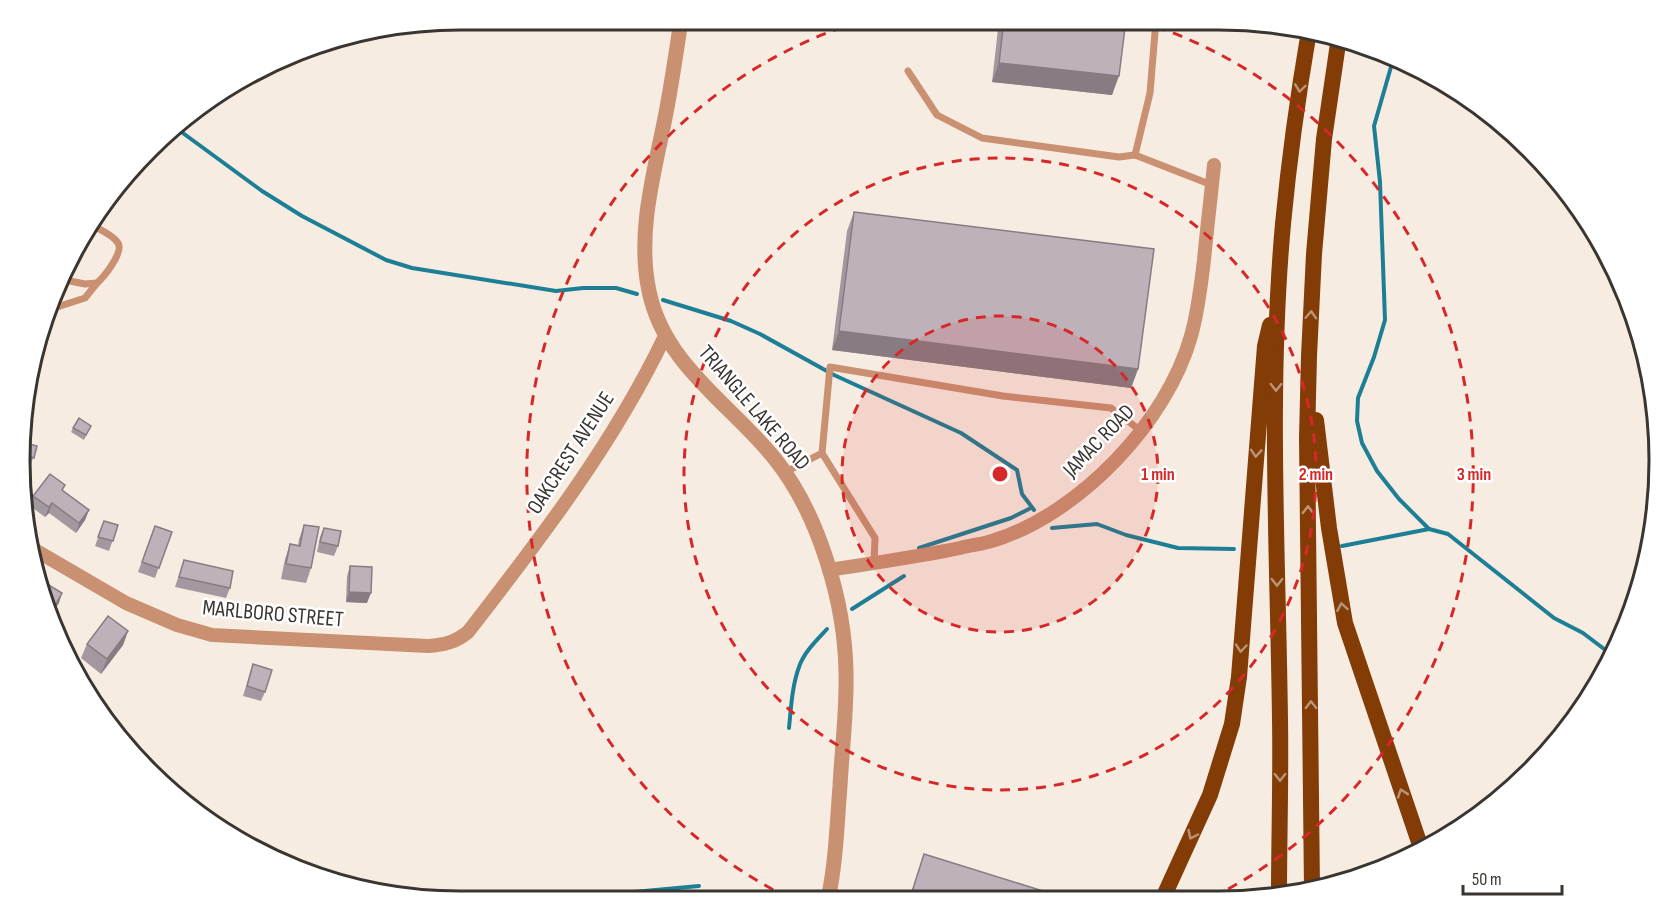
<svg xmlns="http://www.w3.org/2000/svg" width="1679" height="921" font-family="'Sofia Sans Condensed',sans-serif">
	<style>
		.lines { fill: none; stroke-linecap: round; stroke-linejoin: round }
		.stream { stroke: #1c7f96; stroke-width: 4 }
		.service { stroke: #c99172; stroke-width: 7 }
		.minor { stroke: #c99172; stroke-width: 14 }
		.tertiary { stroke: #c99172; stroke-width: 15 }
		.trunk { stroke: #843c07; stroke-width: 16 }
		.wall { fill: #a498a0 }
		.shaded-wall { fill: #867c82 }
		.building { fill: #bfb1ba; stroke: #867c82; stroke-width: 1.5 }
		.oneway { stroke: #bb9477 }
		.ring { fill: none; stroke: #d62828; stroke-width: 3; stroke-dasharray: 10 8 }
		.labels { text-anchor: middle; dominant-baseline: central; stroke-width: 5; stroke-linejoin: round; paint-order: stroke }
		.street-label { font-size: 22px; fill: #393530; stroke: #fff }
		.rim { fill: none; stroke: #393530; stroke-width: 3 }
		.centre { fill: #d62828; stroke: #fff; stroke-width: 3 }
		.ring-label { font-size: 18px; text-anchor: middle; font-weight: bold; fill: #d62828; stroke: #fff; stroke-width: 5; stroke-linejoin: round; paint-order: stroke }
	</style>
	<rect width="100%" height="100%" fill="#f7ece1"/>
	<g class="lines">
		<!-- stream -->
		<g class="stream">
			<path d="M1393 60 1374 126 1380 182 1385 320 1374 357 1358 398 1357 421 1362 443 1377 471 1399 499 1429 529"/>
			<path d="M176 128 262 191 302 216 386 260 412 268 556 291 583 288H616L637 294"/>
			<path d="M663 300 731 321 760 334 834 375 961 433 1017 470 1022 494 1034 510"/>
			<path d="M1052 528 1097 524 1126 535 1178 548 1234 549"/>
			<path d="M1342 546 1429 529 1448 534 1554 618 1583 633 1612 655"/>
			<path d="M919 548 1011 518 1031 508"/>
			<path d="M852 609 904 576"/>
			<path d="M789 728C791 708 792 686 799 667 804 652 817 640 827 629"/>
			<path d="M547 900 699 886"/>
			<path d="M432 901 456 897 493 900"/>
		</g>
		<!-- service -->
		<g class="service">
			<path d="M1156 20 1150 93 1135 155 1212 185"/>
			<path d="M908 71 937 115 982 138 1119 157 1135 155"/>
			<path d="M65 280 85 284 97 283C104 277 124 252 118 243 112 234 98 229 90 224"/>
			<path d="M51 309 85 298 97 283"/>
			<path d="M822 453 830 367 1003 396 1111 408 1141 431"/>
			<path d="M784 473 822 453 875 538 874 563"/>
		</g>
		<!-- minor -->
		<g class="minor">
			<path d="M35 550 126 603 177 625 212 635 428 646C444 645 456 642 468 632 541 538 614 443 665 336"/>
			<path d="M829 570C873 563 917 557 960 548 971 545 984 544 995 540 1080 513 1167 422 1191 336 1198 312 1201 285 1204 260 1207 228 1211 196 1214 165"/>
		</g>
		<!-- tertiary -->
		<path class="tertiary" d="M681 20C676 54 671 89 664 123 653 177 637 235 649 291 664 365 731 404 775 459 819 514 845 603 846 672 847 710 842 748 840 786 837 823 836 863 828 899"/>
		<!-- trunk -->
		<g class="trunk">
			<path d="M1316 420 1329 528 1345 623 1421 848"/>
			<path d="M1312 889 1307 438 1309 356 1314 254 1324 139 1339 37"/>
			<path d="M1279 897C1279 838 1281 779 1280 720 1278 555 1268 389 1283 224 1289 160 1298 95 1309 31"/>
			<path d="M1163 898 1210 795 1232 724 1239 677 1265 346 1270 325"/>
		</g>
	</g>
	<!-- wall -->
	<g class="wall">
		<path d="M999 20H1126L1112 95 992 82Z"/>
		<path d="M854 212 1138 369 1131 388 832 350 847 231Z"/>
		<path d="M91 426 84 440 71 432 73 428Z"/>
		<path d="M37 446 30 467 23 464 25 448Z"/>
		<path d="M63 491 89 510 85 520 76 533 49 513 45 517 30 506 33 496Z"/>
		<path d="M104 521 118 525 109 551 95 546Z"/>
		<path d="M304 525 311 568 306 583 281 579 285 559 290 544 298 546 299 539Z"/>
		<path d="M155 526 172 532 155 578 138 572Z"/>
		<path d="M324 528 338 546 334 556 317 552 320 537Z"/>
		<path d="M184 560 230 588 226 598 175 587Z"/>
		<path d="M350 566 367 603 346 602 347 576Z"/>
		<path d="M42 581 59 603 50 616Z"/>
		<path d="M128 631 123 645 101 674 81 658 87 644Z"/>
		<path d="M253 664 265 692 261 701 243 696Z"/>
		<path d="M924 854 1041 899H909Z"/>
	</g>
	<!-- shaded-wall -->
	<g class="shaded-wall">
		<path d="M999 63 1119 76 1112 95 992 82Z"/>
		<path d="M839 331 1138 369 1131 388 832 350Z"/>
		<path d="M52 503 49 513 45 517 49 507Z"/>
		<path d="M89 510 85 520 76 533 79 523Z"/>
		<path d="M349 592 371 593 367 603 346 602Z"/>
		<path d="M62 593 59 603 50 616 54 607Z"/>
		<path d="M128 631 123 645 101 674 107 659Z"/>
	</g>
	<!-- building -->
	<g class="building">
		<path d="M1004 20H1126L1119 76 999 63Z"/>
		<path d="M854 212 1154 249 1138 369 839 331Z"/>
		<path d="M79 418 91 426 86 435 73 428Z"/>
		<path d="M26 443 37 446 34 458 25 455 24 457Z"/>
		<path d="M50 474 65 485 62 490 89 510 79 523 52 503 49 507 33 496Z"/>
		<path d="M104 521 118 525 113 541 98 537Z"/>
		<path d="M304 525 319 527 311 568 286 564 290 544 300 546Z"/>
		<path d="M155 526 172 532 159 568 142 562Z"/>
		<path d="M324 528 341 531 338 546 320 542Z"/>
		<path d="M184 560 233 571 230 588 179 577Z"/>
		<path d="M350 566 372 567 371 593 349 592Z"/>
		<path d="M42 581 62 593 54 607 47 602Z"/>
		<path d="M108 616 128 631 107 659 87 644Z"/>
		<path d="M253 664 272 670 265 692 247 686Z"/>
		<path d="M924 854 1043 891 1041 899H914L915 896 911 895Z"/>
	</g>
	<!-- one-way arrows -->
	<defs><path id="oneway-chevron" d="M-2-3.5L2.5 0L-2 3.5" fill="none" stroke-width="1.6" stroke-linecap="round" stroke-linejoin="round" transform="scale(1.5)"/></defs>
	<g class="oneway">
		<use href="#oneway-chevron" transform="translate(1300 88) rotate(98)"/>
		<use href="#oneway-chevron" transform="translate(1311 315) rotate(-87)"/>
		<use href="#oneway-chevron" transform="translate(1276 387) rotate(91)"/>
		<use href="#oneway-chevron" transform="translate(1256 453) rotate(94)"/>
		<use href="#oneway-chevron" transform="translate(1308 510) rotate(-91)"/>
		<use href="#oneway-chevron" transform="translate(1277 582) rotate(90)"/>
		<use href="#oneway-chevron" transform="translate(1342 607) rotate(-100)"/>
		<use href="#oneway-chevron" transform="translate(1241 648) rotate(95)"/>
		<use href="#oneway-chevron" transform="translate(1311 705) rotate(-91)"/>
		<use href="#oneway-chevron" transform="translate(1280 777) rotate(90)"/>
		<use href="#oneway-chevron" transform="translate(1402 793) rotate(-109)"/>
		<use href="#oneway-chevron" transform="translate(1192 835) rotate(115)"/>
	</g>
	<!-- distance rings -->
	<circle cx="1000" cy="474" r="158" fill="#d62828" fill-opacity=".12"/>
	<g class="ring">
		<circle cx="1000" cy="474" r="158"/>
		<circle cx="1000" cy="474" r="316"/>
		<path d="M789 898A474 474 0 0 1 861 21M1139 21A474 474 0 0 1 1215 896"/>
	</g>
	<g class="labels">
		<!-- street labels -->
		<g class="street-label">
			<text transform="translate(754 408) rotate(49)">TRIANGLE LAKE ROAD</text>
			<text transform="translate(1099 441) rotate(-46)">JAMAC ROAD</text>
			<text transform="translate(571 453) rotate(-57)">OAKCREST AVENUE</text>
			<text transform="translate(273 614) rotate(5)">MARLBORO STREET</text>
		</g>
	</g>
	<!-- crop -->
	<path d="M0 0H1679V921H0ZM460 30H1219A430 430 0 0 1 1649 460V461A430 430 0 0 1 1219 891H460A430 430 0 0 1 30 461V460A430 430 0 0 1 460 30Z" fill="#fff" fill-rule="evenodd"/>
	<path class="rim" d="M460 30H1219A430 430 0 0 1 1649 460V461A430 430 0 0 1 1219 891H460A430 430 0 0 1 30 461V460A430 430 0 0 1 460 30Z"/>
	<circle cx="1000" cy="474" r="9" class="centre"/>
	<g class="ring-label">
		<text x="1158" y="480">1 min</text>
		<text x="1316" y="480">2 min</text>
		<text x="1474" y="480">3 min</text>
	</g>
	<!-- scale -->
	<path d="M1463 885v9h99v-9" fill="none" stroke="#393530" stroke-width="3"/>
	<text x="1472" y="885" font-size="18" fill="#393530" stroke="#ffffff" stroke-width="4.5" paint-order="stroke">50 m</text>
</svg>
